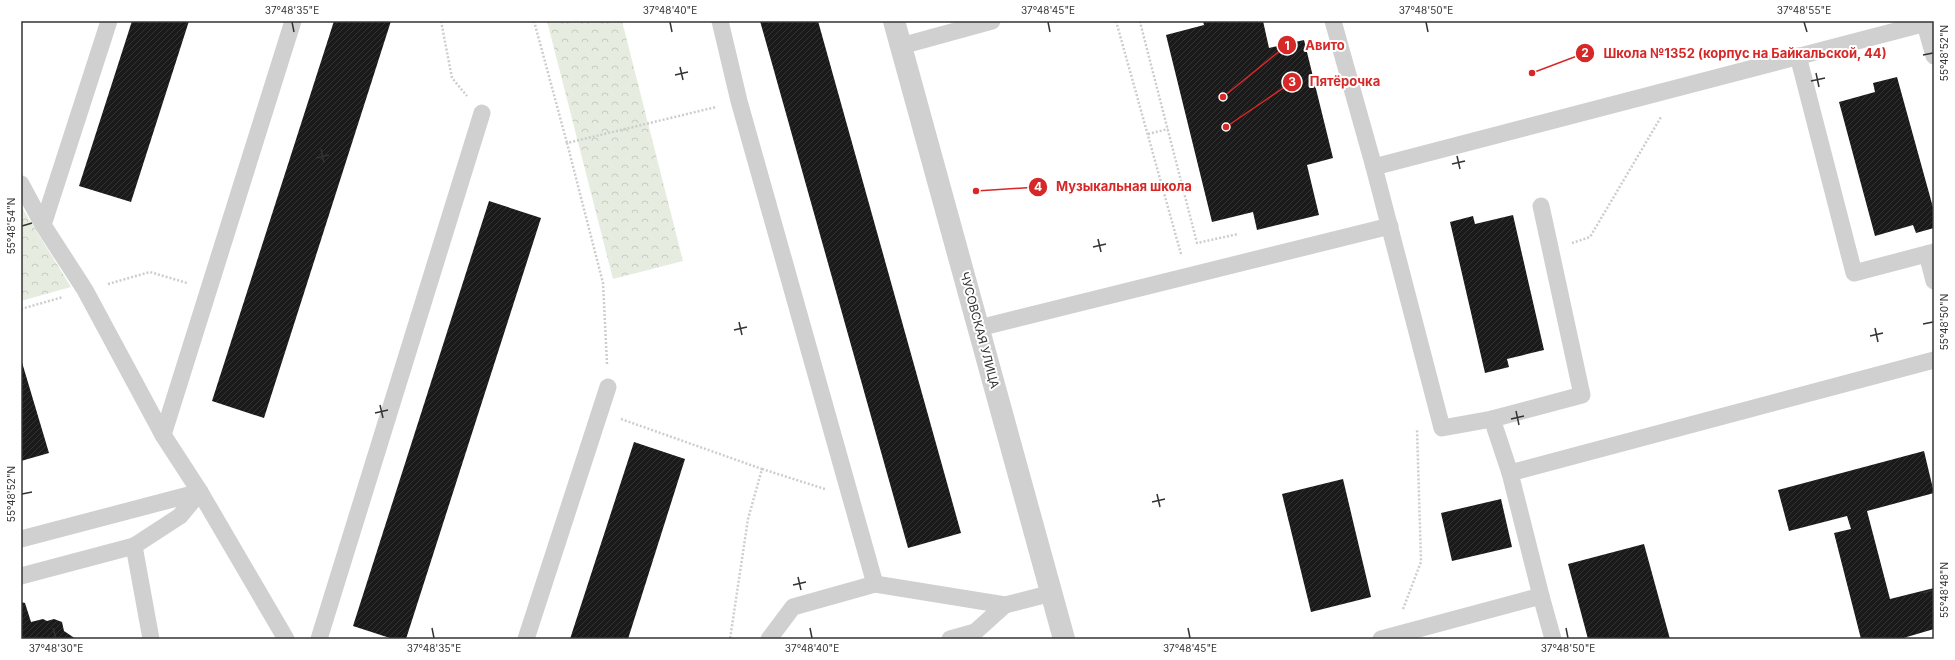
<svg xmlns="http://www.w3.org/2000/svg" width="1955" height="660" font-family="Inter,sans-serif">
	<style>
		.park { fill: url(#park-crowns) }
		.building { fill: url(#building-hatch) }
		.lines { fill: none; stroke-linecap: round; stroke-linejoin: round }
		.path { stroke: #cdcdcd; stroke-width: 2.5; stroke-dasharray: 2 2; stroke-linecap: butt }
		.service { stroke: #d0d0d0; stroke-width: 17 }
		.tertiary { stroke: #d0d0d0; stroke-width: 22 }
		.ticks { fill: none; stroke: #333; stroke-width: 1.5 }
		.labels { text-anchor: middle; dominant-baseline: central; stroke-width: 4; stroke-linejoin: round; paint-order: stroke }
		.street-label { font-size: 12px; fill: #333; stroke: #fff }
		.leader { fill: none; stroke: #d62828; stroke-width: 1.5 }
		.callout-dot { fill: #d62828; stroke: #fff; stroke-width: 1.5 }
		.mark-label { font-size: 12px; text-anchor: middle; font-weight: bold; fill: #fff }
		.callout-label { font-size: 13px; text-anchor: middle; font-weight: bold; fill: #d62828; stroke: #fff; stroke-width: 4; stroke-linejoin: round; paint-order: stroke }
		.neatline { fill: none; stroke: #333; stroke-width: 1.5 }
		.ticks-label { font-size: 10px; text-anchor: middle; fill: #333 }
	</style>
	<defs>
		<pattern id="park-crowns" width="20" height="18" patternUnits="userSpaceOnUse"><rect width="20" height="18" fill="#e6ecdf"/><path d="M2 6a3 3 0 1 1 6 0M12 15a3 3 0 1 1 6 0" fill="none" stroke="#c6cbc0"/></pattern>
		<pattern id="building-hatch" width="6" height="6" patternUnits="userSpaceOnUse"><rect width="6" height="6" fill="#1a1a1a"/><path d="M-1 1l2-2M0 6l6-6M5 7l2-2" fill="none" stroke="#333"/></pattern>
	</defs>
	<rect width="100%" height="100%" fill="#fff"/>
	<!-- park -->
	<g class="park">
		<path d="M547 21H622L683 261 613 279Z"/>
		<path d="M21 206 71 287 21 301Z"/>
	</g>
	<!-- building -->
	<g class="building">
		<path d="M132 21H189L131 202 79 186Z"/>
		<path d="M334 21H391L264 418 212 401Z"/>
		<path d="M760 21H818L961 533 908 548Z"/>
		<path d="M1203 21H1263L1269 48 1304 40 1333 158 1307 165 1319 215 1257 230 1253 212 1212 222 1166 35 1204 25Z"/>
		<path d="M1897 77 1934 211V228L1916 233 1913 225 1875 236 1839 102 1875 92 1873 83Z"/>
		<path d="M489 201 541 218 406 639H393L353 626Z"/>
		<path d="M1513 215 1544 350 1507 359 1509 367 1485 373 1450 222 1473 216 1475 224Z"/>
		<path d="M21 359 49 453 21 461Z"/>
		<path d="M634 442 685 459 628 639H570Z"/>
		<path d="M1924 451 1934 493 1867 511 1890 599 1934 588V629L1900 639H1861L1834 533 1851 529 1847 516 1789 531 1778 490Z"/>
		<path d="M1343 479 1371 597 1311 612 1282 494Z"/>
		<path d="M1501 499 1512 547 1452 561 1441 513Z"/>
		<path d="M1644 544 1670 639H1588L1568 564Z"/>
		<path d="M21 602 25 603 31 622 43 619 47 621 54 619 62 622 64 631 76 639H21Z"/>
	</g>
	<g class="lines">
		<!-- path -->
		<g class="path">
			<path d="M441 21 452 78 467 96"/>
			<path d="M534 21 567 143"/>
			<path d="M1116 21 1181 254"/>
			<path d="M1145 21 1140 22 1197 243 1238 234"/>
			<path d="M1148 134 1168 129"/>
			<path d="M1572 243 1590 237 1661 117"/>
			<path d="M108 284 150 272 187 283"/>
			<path d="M21 309 63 297"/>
			<path d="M607 364 603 283 567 143 716 107"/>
			<path d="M621 419 762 469 748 519 730 639"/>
			<path d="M762 469 825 489"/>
			<path d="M1403 609 1421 562 1417 429"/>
		</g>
		<!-- service -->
		<g class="service">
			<path d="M720 21 739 101 875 584"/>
			<path d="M1333 21 1374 167"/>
			<path d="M1925 24 1934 56"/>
			<path d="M901 46 992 21"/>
			<path d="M1798 56 1854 273 1934 252"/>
			<path d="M21 184 43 225 85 290 163 435 200 492 286 639"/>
			<path d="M43 225 109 21"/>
			<path d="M1927 254 1934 281"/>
			<path d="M979 328 1390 226"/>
			<path d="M1492 419 1582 395 1541 206"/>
			<path d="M163 435 293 21"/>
			<path d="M1510 473 1492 419 1442 428 1374 167 1934 21"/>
			<path d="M21 539 200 492"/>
			<path d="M21 576 134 546"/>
			<path d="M1541 596 1553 639"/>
			<path d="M151 639 134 546 180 516 200 492"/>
			<path d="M319 639 482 113"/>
			<path d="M526 639 608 387"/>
			<path d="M769 639 793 607 875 584 1005 605 1052 593"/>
			<path d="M950 639 975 632 1005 605"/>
			<path d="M1381 639 1541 596 1510 473 1934 360"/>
		</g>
		<!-- tertiary -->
		<path class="tertiary" d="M894 21 1064 639"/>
	</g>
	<!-- ticks -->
	<path class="ticks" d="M292 22 294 32M670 22 672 32M1048 22 1050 32M1426 22 1428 32M1804 22 1807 32M1923 55 1933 53M680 67 683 80M1816 73 1819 87M675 75 688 72M1811 81 1825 78M321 149 324 163M1457 156 1460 169M316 158 329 155M1452 164 1465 161M22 226 32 223M1098 239 1101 252M1093 247 1106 244M739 322 742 335M1923 324 1933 322M1875 328 1878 342M734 330 747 327M1870 336 1883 333M380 405 383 418M1516 411 1519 425M375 413 388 410M1511 419 1524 416M22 494 32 492M1157 494 1160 507M1152 502 1165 499M798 577 801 590M793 585 806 582M1923 593 1933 590M53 628 56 638M432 628 434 638M810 628 812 638M1188 628 1190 638M1566 628 1568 638"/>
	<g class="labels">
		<!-- street labels -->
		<g class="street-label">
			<text transform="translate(980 330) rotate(75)">ЧУСОВСКАЯ УЛИЦА</text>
		</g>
	</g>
	<!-- callouts -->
	<path class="leader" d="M1223 97L1287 45M1532 73L1585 53M1226 127L1292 82M976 191L1038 187"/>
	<g class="callout-dot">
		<circle cx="1223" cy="97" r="4"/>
		<circle cx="1532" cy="73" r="4"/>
		<circle cx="1226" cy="127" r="4"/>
		<circle cx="976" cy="191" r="4"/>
		<circle cx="1287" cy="45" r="10"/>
		<circle cx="1585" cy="53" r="10"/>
		<circle cx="1292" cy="82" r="10"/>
		<circle cx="1038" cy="187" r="10"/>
	</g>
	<g class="mark-label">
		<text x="1287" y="50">1</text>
		<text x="1585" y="57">2</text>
		<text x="1292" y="86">3</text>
		<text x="1038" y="191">4</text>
	</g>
	<g class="callout-label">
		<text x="1325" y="50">Авито</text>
		<text x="1745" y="58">Школа №1352 (корпус на Байкальской, 44)</text>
		<text x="1345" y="86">Пятёрочка</text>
		<text x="1124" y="191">Музыкальная школа</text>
	</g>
	<!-- border -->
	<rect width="1955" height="660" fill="none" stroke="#ffffff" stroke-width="44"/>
	<rect x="22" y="22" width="1911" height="616" class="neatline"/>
	<g class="ticks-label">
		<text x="292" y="14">37°48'35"E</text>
		<text x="670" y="14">37°48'40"E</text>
		<text x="1048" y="14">37°48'45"E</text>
		<text x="1426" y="14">37°48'50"E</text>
		<text x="1804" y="14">37°48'55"E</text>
		<text transform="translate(1944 53) rotate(-90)" y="4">55°48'52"N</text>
		<text transform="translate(11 226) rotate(-90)" y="4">55°48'54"N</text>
		<text transform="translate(1944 322) rotate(-90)" y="4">55°48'50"N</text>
		<text transform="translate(11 494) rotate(-90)" y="4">55°48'52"N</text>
		<text transform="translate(1944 590) rotate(-90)" y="4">55°48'48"N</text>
		<text x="56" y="652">37°48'30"E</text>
		<text x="434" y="652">37°48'35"E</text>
		<text x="812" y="652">37°48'40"E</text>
		<text x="1190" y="652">37°48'45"E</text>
		<text x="1568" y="652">37°48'50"E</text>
	</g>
</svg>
